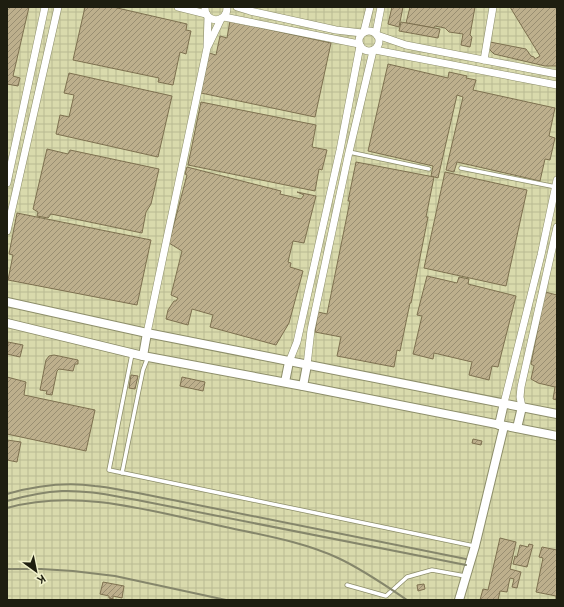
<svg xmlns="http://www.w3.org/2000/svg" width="564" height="607" font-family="Overpass,sans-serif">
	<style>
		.industrial { fill: url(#industrial-grid) }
		.building { fill: url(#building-hatch); stroke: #7d704f }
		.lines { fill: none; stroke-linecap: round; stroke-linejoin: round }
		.service-casing { stroke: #8d8e6a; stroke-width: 5 }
		.minor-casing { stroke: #8d8e6a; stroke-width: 8 }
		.tertiary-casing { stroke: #8d8e6a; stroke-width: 10 }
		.service { stroke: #fff; stroke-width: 3.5 }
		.minor { stroke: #fff; stroke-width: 7 }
		.tertiary { stroke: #fff; stroke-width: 8 }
		.rail { stroke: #85866b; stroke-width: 2 }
	</style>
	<defs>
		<pattern id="industrial-grid" width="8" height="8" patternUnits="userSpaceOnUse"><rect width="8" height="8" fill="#d9daac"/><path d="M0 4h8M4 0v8" fill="none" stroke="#babb93"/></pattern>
		<pattern id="building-hatch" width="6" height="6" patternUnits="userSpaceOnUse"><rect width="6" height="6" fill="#bdaf8c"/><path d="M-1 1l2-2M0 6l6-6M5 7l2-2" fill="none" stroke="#998e71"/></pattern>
	</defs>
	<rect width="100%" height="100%" fill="#e2e3bd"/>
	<!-- industrial -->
	<rect class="industrial" x="7" y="7" width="550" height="593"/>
	<!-- building -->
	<g class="building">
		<path d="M7 7H29L13 76 20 78 18 86 7 84Z"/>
		<path d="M85 7H113L187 24 186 30 191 31 186 54 180 52 173 85 158 82 159 78 73 60Z"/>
		<path d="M392 7H403L399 27 388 24Z"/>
		<path d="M410 7H475L470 35 472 37 470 47 461 45 463 34 449 32 445 28 435 26 434 28 406 23Z"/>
		<path d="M510 7H557V66H545L494 54 489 49 490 42 526 49 531 56 534 57 535 59 540 56Z"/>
		<path d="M230 21 331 43 315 117 201 93 209 53 216 55 220 36 227 38Z"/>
		<path d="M401 22 440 29 438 38 399 31Z"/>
		<path d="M388 64 448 78 449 72 467 76 466 78 476 80 473 90 555 108 549 136 555 138 550 160 545 159 540 181 457 162 454 172 446 170 463 97 457 95 438 178 431 176 433 166 368 151Z"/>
		<path d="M69 73 172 96 158 157 56 134 60 115 69 117 74 95 64 93Z"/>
		<path d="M201 102 316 125 312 147 327 150 322 170 319 169 315 191 188 165Z"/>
		<path d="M47 149 68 154 70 150 159 169 151 204 146 212 142 233 51 214 48 218 37 216 38 212 33 209Z"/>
		<path d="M356 162 434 177 426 217H428L411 303H410L400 351 397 350 394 367 337 356 341 337 315 332 318 312 327 314 350 201H348Z"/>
		<path d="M187 167 281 191 280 194 301 199 304 195 297 192 316 196 304 243 293 241 288 262 291 263 290 267 303 271 289 323 276 345 210 327 213 315 192 309 188 325 166 319 168 310 174 301H176L178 298 171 295 182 251 169 243 187 175 185 174Z"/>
		<path d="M445 172 527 190 506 286 424 268Z"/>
		<path d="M17 213 151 240 137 305 8 280 13 255 9 254Z"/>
		<path d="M427 276 457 283 459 277 469 279 468 284 516 296 498 367 492 366 489 380 469 375 472 362 434 353 433 359 413 354 422 316 417 315Z"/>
		<path d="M545 292 557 295V400L553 399 555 387 538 383 531 379 534 366 531 364Z"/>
		<path d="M8 342 23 345 20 357 7 354Z"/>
		<path d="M54 355 78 360V364H75L73 371 59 369 57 371 52 395 46 394 47 391 40 390 46 360 49 356Z"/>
		<path d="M131 375 138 376 135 389 129 388Z"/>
		<path d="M7 377 26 382 24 395 95 410 86 451 7 434Z"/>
		<path d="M182 377 205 382 203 391 180 386Z"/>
		<path d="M473 439 482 441 481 445 472 443Z"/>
		<path d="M7 440 21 442 17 462 7 460Z"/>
		<path d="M500 538 516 542 510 569 521 572 517 588 512 587 514 579 510 578 507 592 500 591 498 600H480L483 589 488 590Z"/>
		<path d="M529 544 533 545 527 567 513 564 515 556 517 557 520 545 528 547Z"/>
		<path d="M542 547 557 550V600H556V596L536 592 543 558 539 557Z"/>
		<path d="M103 582 124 586 122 598 113 596V599L109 598V596L100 594Z"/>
		<path d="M424 584 425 589 418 591 417 585Z"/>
	</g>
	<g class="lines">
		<defs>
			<g id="service">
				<path d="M349 152 429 169"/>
				<path d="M461 168 556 187"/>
				<path d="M132 354 109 470 474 546"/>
				<path d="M122 473 143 370 148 357"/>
				<path d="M347 585 386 596 407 577 432 570 465 576"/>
			</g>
			<g id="minor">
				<path d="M178 7 206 14"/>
				<path d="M205 7C204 24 228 24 227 7"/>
				<path d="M237 7 250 11 336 30 362 33"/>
				<path d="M224 17 359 44"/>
				<circle cx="369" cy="41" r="10"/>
				<path d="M364 31 370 7"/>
				<path d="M376 33 381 7"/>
				<path d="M377 35 406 45 557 74"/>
				<path d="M208 46 221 19"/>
				<path d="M375 50 557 85"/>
				<path d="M484 60 493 7"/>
				<path d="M7 183 45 7"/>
				<path d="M7 231 58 7"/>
				<path d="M147 333 207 48 208 17"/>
				<path d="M289 362 297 342 340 150 360 46"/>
				<path d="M307 365 311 330 349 152 373 51"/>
				<path d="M504 403 541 255 557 180"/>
				<path d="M522 407 520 397 521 387 557 227"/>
			</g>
			<g id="tertiary">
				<path d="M7 302 147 333 557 414"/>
				<path d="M7 323 143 356 303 386 557 436"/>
				<path d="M143 356 147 333"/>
				<path d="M285 382 289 362"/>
				<path d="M303 386 307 365"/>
				<path d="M499 425 504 403"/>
				<path d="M517 428 522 407"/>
				<path d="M459 600 475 546 504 426"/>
			</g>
		</defs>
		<!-- service casing -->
		<use href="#service" class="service-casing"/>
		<!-- minor casing -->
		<use href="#minor" class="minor-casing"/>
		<!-- tertiary casing -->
		<use href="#tertiary" class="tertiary-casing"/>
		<!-- service -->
		<use href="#service" class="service"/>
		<!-- minor -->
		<use href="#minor" class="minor"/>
		<!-- tertiary -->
		<use href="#tertiary" class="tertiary"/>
		<!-- rail -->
		<g class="rail">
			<path d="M7 494C35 486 66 482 95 486 109 487 124 491 138 493L466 559"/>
			<path d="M7 501C25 496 43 492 62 491 87 490 113 496 137 500L466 565"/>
			<path d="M7 508C78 488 151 511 221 526 261 535 301 541 338 558 362 569 385 585 407 600"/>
			<path d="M7 569H41L73 571 115 576 226 600"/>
		</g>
	</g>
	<!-- border -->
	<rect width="564" height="607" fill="none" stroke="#1e1e10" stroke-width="16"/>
	<!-- north arrow -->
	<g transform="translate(36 571) rotate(147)" stroke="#f0f1ca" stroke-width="3" paint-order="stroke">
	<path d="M0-3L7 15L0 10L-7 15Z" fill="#1e1e10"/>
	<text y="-6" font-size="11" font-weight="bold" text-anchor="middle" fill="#1e1e10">K</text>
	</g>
</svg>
